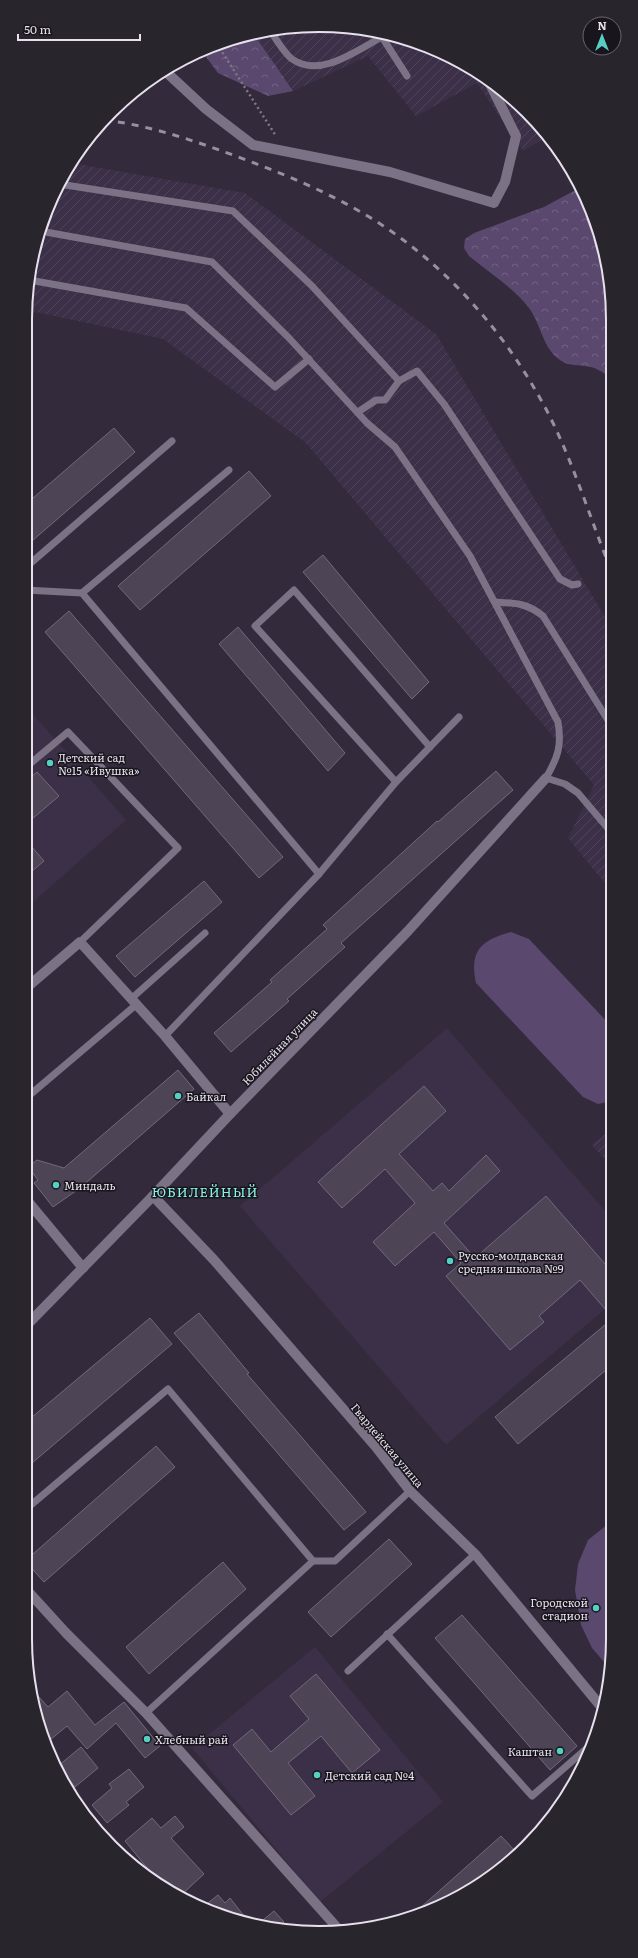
<svg xmlns="http://www.w3.org/2000/svg" width="638" height="1958" font-family="Literata,serif">
	<style>
		.built { fill: #3c3048 }
		.industrial { fill: url(#industrial-furrows) }
		.forest { fill: url(#forest-crowns) }
		.pitch { fill: #5b486e }
		.building { fill: #4d4456; stroke: #72697d }
		.lines { fill: none; stroke-linecap: round; stroke-linejoin: round }
		.path { stroke: #807887; stroke-width: 2.5; stroke-dasharray: 2 3; stroke-linecap: butt }
		.service { stroke: #7c7286; stroke-width: 7 }
		.minor { stroke: #7c7286; stroke-width: 10 }
		.tertiary { stroke: #7c7286; stroke-width: 10 }
		.rail { stroke: #97909e; stroke-width: 3; stroke-dasharray: 7 7; stroke-linecap: butt }
		.poi-dot { fill: #57cec2; stroke: #18151c; stroke-width: 1.5 }
		.labels { text-anchor: middle; dominant-baseline: central; stroke-width: 3; stroke-linejoin: round; paint-order: stroke }
		.poi-label { font-size: 11px; fill: #e7e1ed; stroke: #18151c; text-anchor: start }
		.street-label { font-size: 11px; fill: #e7e1ed; stroke: #18151c }
		.quarter-label { font-size: 13px; letter-spacing: 1px; fill: #89f2e6; stroke: #18151c }
		.rim { fill: none; stroke: #e7e1ed; stroke-width: 2 }
	</style>
	<defs>
		<pattern id="industrial-furrows" width="10" height="10" patternUnits="userSpaceOnUse"><rect width="10" height="10" fill="#3c3048"/><path d="M-1 1l2-2M0 10L10 0M9 11l2-2" fill="none" stroke="#4f445a"/></pattern>
		<pattern id="forest-crowns" width="20" height="18" patternUnits="userSpaceOnUse"><rect width="20" height="18" fill="#5b486e"/><path d="M2 6a3 3 0 1 1 6 0M12 15a3 3 0 1 1 6 0" fill="none" stroke="#736283"/></pattern>
	</defs>
	<rect width="100%" height="100%" fill="#332a3b"/>
	<!-- built -->
	<g class="built">
		<path d="M25 705 126 820 25 909Z"/>
		<path d="M447 1028 612 1219V1303L446 1445 240 1206Z"/>
		<path d="M315 1647 443 1802 320 1902 192 1748Z"/>
	</g>
	<!-- industrial -->
	<g class="industrial">
		<path d="M319 25 377 31 466 64 527 111 546 137 523 151 477 83 416 116 368 56 293 91 253 33 262 31Z"/>
		<path d="M71 163 245 193 436 334 611 627 612 892 568 838 594 785 306 443 163 339 26 310 31 261 47 206Z"/>
		<path d="M612 1128V1167L592 1145Z"/>
	</g>
	<!-- forest -->
	<g class="forest">
		<path d="M253 33 293 91 268 96 218 73 201 50Z"/>
		<path d="M581 187 610 280 611 379C606 374 597 368 590 367 580 364 569 367 560 360 543 349 541 324 529 308 513 287 488 272 469 256L464 248 465 239 474 233 544 207Z"/>
	</g>
	<!-- pitch -->
	<g class="pitch">
		<path d="M511 932 529 939 612 1027V1101L598 1104 583 1097 476 983C469 951 481 940 511 932Z"/>
		<path d="M613 1520V1639L610 1669 592 1648 581 1625 575 1590 578 1564 588 1540Z"/>
	</g>
	<!-- building -->
	<g class="building">
		<path d="M114 428 135 452 25 547V505Z"/>
		<path d="M249 471 271 496 140 610 118 586Z"/>
		<path d="M323 555 429 682 412 699 303 572Z"/>
		<path d="M69 611 283 857 259 878 45 632Z"/>
		<path d="M238 627 345 753 328 771 219 644Z"/>
		<path d="M496 771 513 790 341 943 345 947 287 999 289 1001 231 1052 214 1033 272 982 270 980 327 929 323 925 437 821 438 822Z"/>
		<path d="M37 772 59 796 25 825V782Z"/>
		<path d="M25 839 44 861 25 877Z"/>
		<path d="M204 881 222 902 135 977 116 956Z"/>
		<path d="M178 1070 194 1089 80 1188 53 1207 34 1183 38 1180 28 1167 37 1160 64 1168Z"/>
		<path d="M424 1086 446 1111 399 1154 433 1191 442 1183 449 1191 486 1155 500 1171 444 1223 475 1258 546 1196 612 1272V1317L580 1280 539 1316 544 1322 510 1350 446 1276 461 1263 434 1232 395 1266 373 1242 415 1203 385 1169 342 1208 318 1182Z"/>
		<path d="M199 1313 249 1373 247 1374 366 1512 344 1530 174 1333Z"/>
		<path d="M150 1318 172 1344 25 1469V1423Z"/>
		<path d="M612 1319V1365L518 1444 495 1417Z"/>
		<path d="M156 1446 175 1467 44 1582 25 1561Z"/>
		<path d="M389 1539 412 1564 331 1637 308 1612Z"/>
		<path d="M223 1562 246 1589 149 1674 126 1647Z"/>
		<path d="M462 1615 577 1746 550 1770 435 1638Z"/>
		<path d="M316 1674 380 1750 352 1773 321 1736 288 1763 315 1796 291 1815 233 1745 252 1729 271 1752 309 1719 290 1696Z"/>
		<path d="M30 1687 48 1707 67 1691 95 1725 124 1702 160 1746 145 1758 116 1723 87 1749 67 1726 45 1744 31 1696Z"/>
		<path d="M81 1747 98 1768 75 1787 58 1766Z"/>
		<path d="M129 1769 144 1787 126 1802 129 1805 107 1823 92 1805 112 1788 109 1784Z"/>
		<path d="M175 1816 184 1827 171 1838 204 1874 179 1897 162 1886 125 1841 152 1818 161 1828Z"/>
		<path d="M501 1836 518 1854 483 1883 422 1911 420 1908Z"/>
		<path d="M218 1895 225 1903 230 1898 248 1921 203 1907Z"/>
		<path d="M274 1911 284 1922 275 1929 258 1924Z"/>
	</g>
	<g class="lines">
		<!-- path -->
		<path class="path" d="M217 44 276 136"/>
		<!-- service -->
		<g class="service">
			<path d="M270 30C276 39 284 53 292 59 320 79 357 50 382 37L380 32"/>
			<path d="M382 37 407 76"/>
			<path d="M59 184 233 211 312 286 399 381 417 371 444 404 560 579 572 585 578 584"/>
			<path d="M40 231 212 262 289 338 367 423 395 447 470 556 558 722C562 746 558 757 546 778L565 784 578 793 611 832"/>
			<path d="M29 280 186 308 275 387 309 359"/>
			<path d="M358 412 376 400H385L399 381"/>
			<path d="M25 568 172 441"/>
			<path d="M25 590 82 593 319 874 165 1036"/>
			<path d="M82 593 229 470"/>
			<path d="M495 602C515 603 527 603 543 616L611 725"/>
			<path d="M25 768 68 732 178 848 80 942"/>
			<path d="M396 782 255 626 294 590 430 747"/>
			<path d="M319 874 396 782 459 717"/>
			<path d="M132 998 205 933"/>
			<path d="M25 1099 137 1004"/>
			<path d="M25 1510 168 1389 313 1561H335L410 1491"/>
			<path d="M387 1634 532 1796 593 1743"/>
			<path d="M348 1671 475 1554"/>
			<path d="M146 1713 313 1561"/>
		</g>
		<!-- minor -->
		<g class="minor">
			<path d="M164 70 206 109 253 145 390 172 494 203 505 182 516 136 489 82"/>
			<path d="M25 989 80 942 165 1036 230 1114"/>
			<path d="M153 1196 230 1114 408 931 546 778"/>
			<path d="M25 1198 83 1268"/>
			<path d="M25 1588 66 1633 146 1713 341 1932"/>
		</g>
		<!-- tertiary -->
		<path class="tertiary" d="M25 1327 153 1196 214 1260 376 1447 410 1491 475 1554 603 1709"/>
		<!-- rail -->
		<path class="rail" d="M104 120C148 125 192 140 233 155 276 171 319 188 359 211 433 253 495 319 537 393 569 447 587 511 611 570"/>
	</g>
	<!-- markers -->
	<g class="poi-dot">
		<circle cx="50" cy="763" r="4"/>
		<circle cx="178" cy="1096" r="4"/>
		<circle cx="56" cy="1185" r="4"/>
		<circle cx="450" cy="1261" r="4"/>
		<circle cx="596" cy="1608" r="4"/>
		<circle cx="147" cy="1739" r="4"/>
		<circle cx="560" cy="1751" r="4"/>
		<circle cx="317" cy="1775" r="4"/>
	</g>
	<g class="labels">
		<!-- poi labels -->
		<g class="poi-label">
			<text x="58" y="757">Детский сад<tspan x="58" dy="13">№15 «Ивушка»</tspan></text>
			<text x="186" y="1096">Байкал</text>
			<text x="64" y="1185">Миндаль</text>
			<text x="458" y="1255">Русско-молдавская<tspan x="458" dy="13">средняя школа №9</tspan></text>
			<text x="588" y="1602" text-anchor="end">Городской<tspan x="588" dy="13">стадион</tspan></text>
			<text x="155" y="1739">Хлебный рай</text>
			<text x="552" y="1751" text-anchor="end">Каштан</text>
			<text x="325" y="1775">Детский сад №4</text>
		</g>
		<!-- street labels -->
		<g class="street-label">
			<text transform="translate(279 1046) rotate(-46)">Юбилейная улица</text>
			<text transform="translate(388 1445) rotate(50)">Гвардейская улица</text>
		</g>
		<!-- quarter labels -->
		<g class="quarter-label">
			<text x="205" y="1191">ЮБИЛЕЙНЫЙ</text>
		</g>
	</g>
	<!-- crop -->
	<path d="M0 0H638V1958H0ZM319 32H319A287 287 0 0 1 606 319V1639A287 287 0 0 1 319 1926H319A287 287 0 0 1 32 1639V319A287 287 0 0 1 319 32Z" fill="#29252d" fill-rule="evenodd"/>
	<path class="rim" d="M319 32H319A287 287 0 0 1 606 319V1639A287 287 0 0 1 319 1926H319A287 287 0 0 1 32 1639V319A287 287 0 0 1 319 32Z"/>
	<!-- north arrow -->
	<g transform="translate(602 36)"><circle r="19" fill="#18151c" stroke="#6b6770"/>
	<path d="M0-3L7 15L0 10L-7 15Z" fill="#57cec2"/>
	<text y="-6" font-size="11" font-weight="bold" text-anchor="middle" fill="#e7e1ed">N</text>
	</g>
	<!-- scale -->
	<path d="M18 34v6h122v-6" fill="none" stroke="#e7e1ed" stroke-width="2"/>
	<text x="24" y="34" font-size="12" fill="#e7e1ed" stroke="#18151c" stroke-width="3" paint-order="stroke">50 m</text>
</svg>
